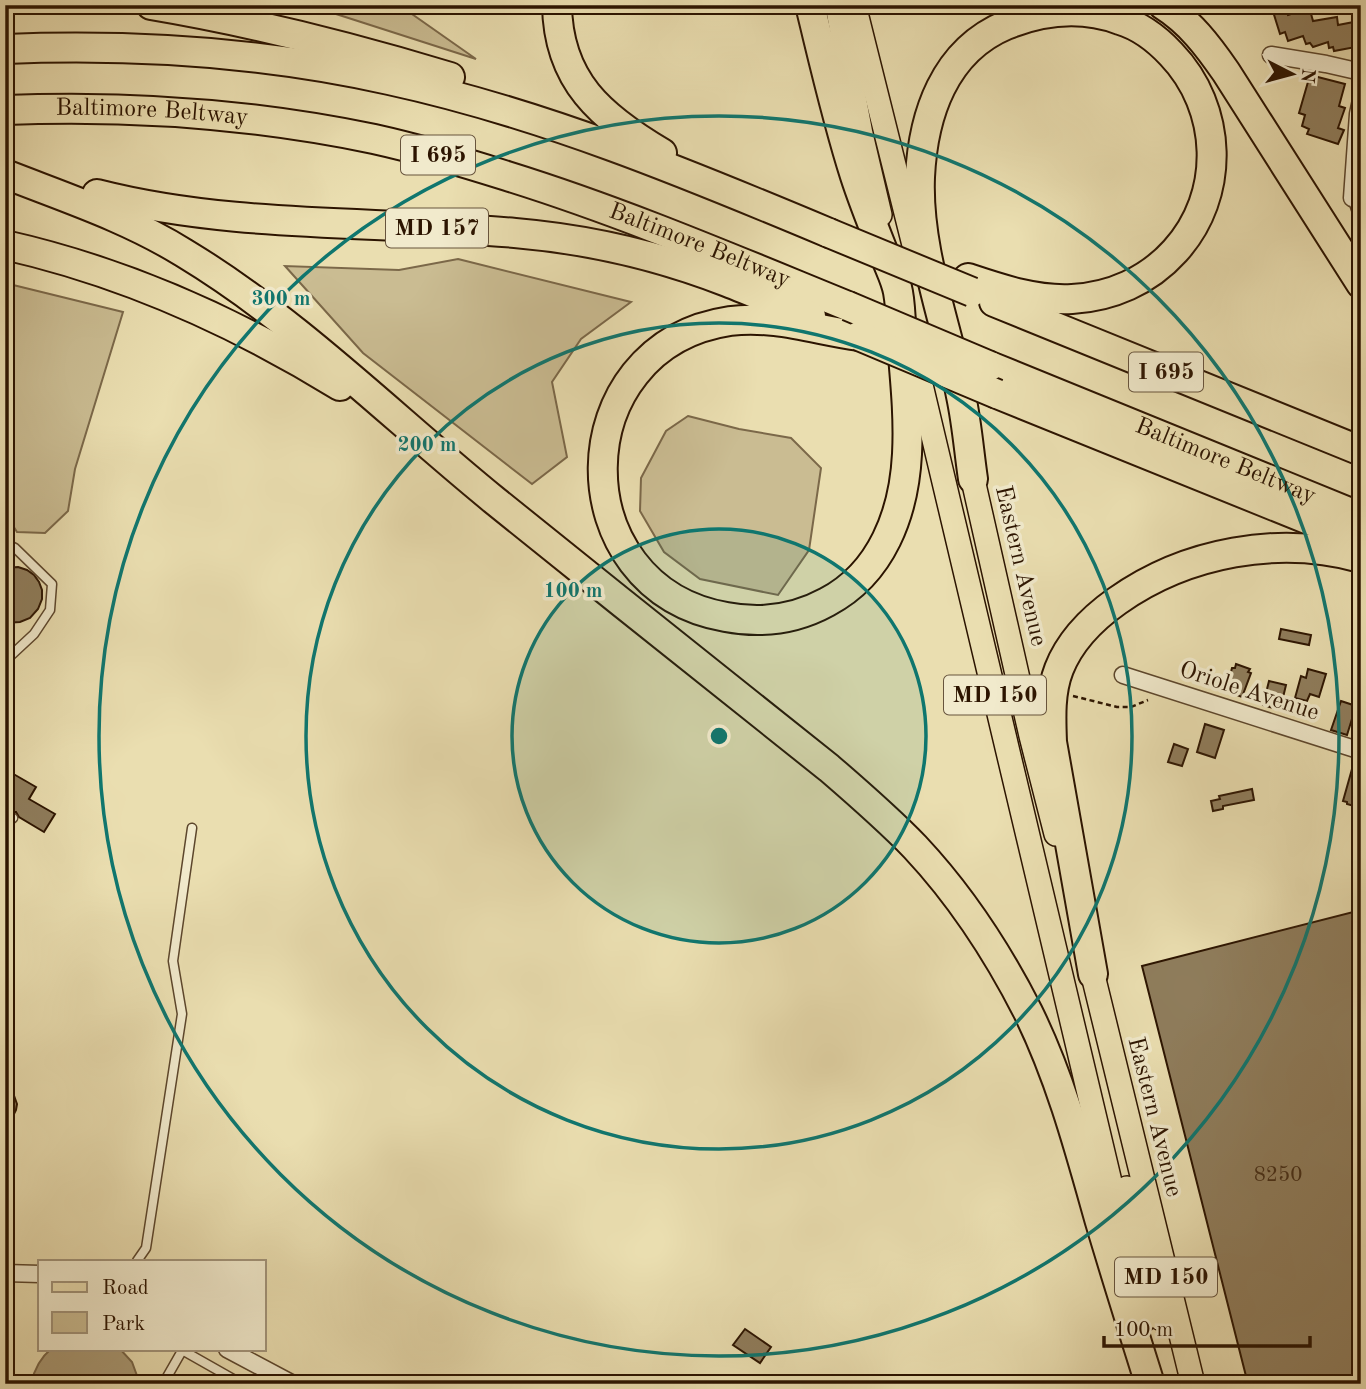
<svg xmlns="http://www.w3.org/2000/svg" width="1366" height="1389" font-family="'Old Standard TT',serif">
	<style>
		.green { fill: #cabc92; stroke: #7b6849; stroke-width: 2 }
		.water { fill: #a99974; stroke: #776446; stroke-width: 2 }
		.building { fill: #8f7d5c; stroke: #2c1400; stroke-width: 2 }
		.lines { fill: none; stroke-linecap: round; stroke-linejoin: round }
		.lane-casing { stroke: #5c462c; stroke-width: 11 }
		.street-casing { stroke: #5c462c; stroke-width: 19 }
		.primary-casing { stroke: #2c1400; stroke-width: 26 }
		.highway-casing { stroke: #2c1400; stroke-width: 32 }
		.path { stroke: #2c1400; stroke-width: 2.5; stroke-dasharray: 5 3.5; stroke-linecap: butt }
		.lane { stroke: #f1eacc; stroke-width: 8 }
		.street { stroke: #f1eacc; stroke-width: 16 }
		.primary { stroke: #eadeb0; stroke-width: 23 }
		.highway { stroke: #eadeb0; stroke-width: 28 }
		.highway-bridge-casing { stroke: #2c1400; stroke-width: 32; stroke-linecap: butt }
		.highway-bridge { stroke: #eadeb0; stroke-width: 28 }
		.ring { fill: none; stroke: #0f766e; stroke-width: 3.5 }
		.labels { text-anchor: middle; dominant-baseline: central; stroke-width: 7; stroke-linejoin: round; paint-order: stroke }
		.number-label { font-size: 21px; fill: #452e17 }
		.shield { fill: #f1eacc; stroke: #67543d; stroke-width: 2 }
		.shield-label { font-size: 23px; font-weight: bold; fill: #2c1400 }
		.street-label { font-size: 24px; fill: #2c1400; stroke: #f1eacc }
		.centre { fill: #0f766e; stroke: #f1eacc; stroke-width: 3.5 }
		.ring-label { font-size: 21px; text-anchor: middle; font-weight: bold; fill: #0f766e; stroke: #f1eacc; stroke-width: 7; stroke-linejoin: round; paint-order: stroke }
	</style>
	<rect width="100%" height="100%" fill="#eadeb0"/>
	<filter id="stains"><feTurbulence type="fractalNoise" baseFrequency=".00286" numOctaves="4"/><feColorMatrix values="0 0 0 0 .2 0 0 0 0 .09 0 0 0 0 .02 0 0 0 .5 -.17"/></filter>
	<radialGradient id="worn" r=".72"><stop offset=".6" stop-color="#630" stop-opacity="0"/><stop offset="1" stop-color="#630" stop-opacity=".3"/></radialGradient>
	<!-- green -->
	<g class="green">
		<path d="M308 5H399L476 59Z"/>
		<path d="M458 259 631 302 581 339 552 382 567 457 532 484 363 353 285 266 399 270Z"/>
		<path d="M5 283 123 312 75 469 68 511 45 533 17 532 5 513Z"/>
		<path d="M688 416 739 429 791 438 821 468 809 550 778 595 700 579 664 552 640 511 641 478 666 431Z"/>
	</g>
	<!-- water -->
	<path class="water" d="M51 1349H120L132 1362 140 1384H31C34 1370 40 1358 51 1349Z"/>
	<!-- building -->
	<g class="building">
		<path d="M1271 5H1285L1288 15 1307 9V10H1310L1313 21 1337 17 1338 25 1359 21 1361 46 1334 51 1333 47 1329 48 1328 42 1313 47 1310 43 1306 44 1303 36 1288 41 1285 32 1280 34Z"/>
		<path d="M1310 75 1345 84 1339 106 1345 108 1338 128 1344 130 1338 144 1307 134 1309 129 1302 126 1305 115 1299 113Z"/>
		<path d="M18 567 27 570 34 575 39 582 42 590V599L38 609 30 618 20 622 5 623V568Z"/>
		<path d="M1281 629 1311 635 1309 645 1279 639Z"/>
		<path d="M1236 664 1250 669 1248 672 1251 673 1242 697 1226 691 1232 668H1235Z"/>
		<path d="M1308 669 1326 674 1319 697 1310 694 1307 701 1295 698 1301 676 1306 678Z"/>
		<path d="M1269 681 1286 685 1280 710 1263 705Z"/>
		<path d="M1341 701 1356 706 1347 735 1331 730Z"/>
		<path d="M1205 724 1224 730 1215 758 1197 752Z"/>
		<path d="M1174 744 1188 749 1182 766 1168 762Z"/>
		<path d="M1352 769 1361 772V808L1347 804V802L1343 801Z"/>
		<path d="M10 772 36 787 29 799 55 814 44 832 19 817 16 812H11L5 809V780Z"/>
		<path d="M1252 789 1254 800 1223 806V809L1213 811 1211 801 1220 799 1219 796Z"/>
		<path d="M1361 910V1384H1248L1142 966Z"/>
		<path d="M7 1076 17 1104 16 1110 5 1132V1077Z"/>
		<path d="M745 1329 771 1347 760 1363 733 1345Z"/>
	</g>
	<g class="lines">
		<defs>
			<g id="lane">
				<path d="M1352 198 1361 224"/>
				<path d="M5 543 15 548 52 584 50 610 34 634 5 661"/>
				<path d="M5 824 13 818"/>
				<path d="M137 1261 146 1248 182 1014 173 961 192 828"/>
				<path d="M182 1350 242 1384"/>
				<path d="M163 1384 183 1349"/>
			</g>
			<g id="street">
				<path d="M1271 55 1326 64 1361 72"/>
				<path d="M1352 198 1358 114 1361 100"/>
				<path d="M1123 675 1361 751"/>
				<path d="M5 1273 40 1274"/>
				<path d="M227 1349 293 1384"/>
			</g>
			<g id="primary">
				<path d="M837 5 861 134 880 215"/>
				<path d="M854 5 915 249"/>
				<path d="M912 347 1143 1321"/>
				<path d="M969 462 1031 736 1056 834"/>
				<path d="M1089 959 1193 1384"/>
				<path d="M1127 1188 1160 1318"/>
			</g>
			<g id="highway">
				<path d="M151 5C252 22 351 47 450 77"/>
				<path d="M557 5C558 81 601 117 662 153"/>
				<path d="M810 5C824 62 837 120 855 176 864 204 876 233 887 261 891 271 896 281 898 292 901 308 901 327 902 344 905 380 909 417 907 454 904 513 882 573 827 602 796 619 762 624 726 617 560 588 562 346 730 321 773 315 816 330 859 336"/>
				<path d="M1163 5C1190 22 1208 46 1226 72L1361 284"/>
				<path d="M5 49C133 44 264 52 389 80 541 113 686 173 829 233"/>
				<path id="s1" d="M5 110C129 105 253 114 374 139 419 149 463 162 507 176 623 212 735 260 848 306"/>
				<path d="M5 174C66 198 128 218 184 253 298 322 392 417 494 500 605 590 718 679 829 768 858 793 888 819 915 847 960 895 998 953 1028 1012 1061 1079 1080 1151 1100 1222 1116 1276 1133 1330 1150 1384"/>
				<path d="M97 194C234 229 375 220 515 233 586 239 660 256 727 282 755 293 783 305 811 316"/>
				<path d="M5 245C125 272 236 322 340 386"/>
				<path d="M968 278C1001 289 1036 301 1072 299 1111 297 1148 281 1175 251 1226 195 1223 108 1171 54 1157 39 1140 26 1120 20 1082 6 1043 10 1006 25 944 51 923 115 920 177 917 252 947 324 961 396 967 424 969 452 973 479"/>
				<path d="M994 302 1361 451"/>
				<path id="s2" d="M990 366 1361 517"/>
				<path d="M997 394 1361 541"/>
				<path d="M1093 974 1052 742C1051 717 1050 692 1059 669 1070 641 1093 618 1117 601 1186 552 1279 535 1361 558"/>
			</g>
		</defs>
		<!-- lane casing -->
		<use href="#lane" class="lane-casing"/>
		<!-- street casing -->
		<use href="#street" class="street-casing"/>
		<!-- primary casing -->
		<use href="#primary" class="primary-casing"/>
		<!-- highway casing -->
		<use href="#highway" class="highway-casing"/>
		<!-- path -->
		<path class="path" d="M1073 696 1117 707H1131L1148 700"/>
		<!-- lane -->
		<use href="#lane" class="lane"/>
		<!-- street -->
		<use href="#street" class="street"/>
		<!-- primary -->
		<use href="#primary" class="primary"/>
		<!-- highway -->
		<use href="#highway" class="highway"/>
		<defs>
			<g id="highway-bridge">
				<path d="M829 233 972 292"/>
				<path d="M848 306 990 366"/>
				<path d="M859 336 997 394"/>
			</g>
		</defs>
		<!-- highway-bridge casing -->
		<use href="#highway-bridge" class="highway-bridge-casing"/>
		<!-- highway-bridge -->
		<use href="#highway-bridge" class="highway-bridge"/>
	</g>
	<!-- distance rings -->
	<circle cx="719" cy="736" r="207" fill="#0f766e" fill-opacity=".12"/>
	<g class="ring">
		<circle cx="719" cy="736" r="207"/>
		<circle cx="719" cy="736" r="413"/>
		<circle cx="719" cy="736" r="620"/>
	</g>
	<g class="labels">
		<!-- number labels -->
		<g class="number-label">
			<text x="1278" y="1175">8250</text>
		</g>
		<!-- shield labels -->
		<g class="shield">
			<rect x="401" y="135.5" width="74" height="39" rx="5"/>
			<rect x="386" y="208.5" width="102" height="39" rx="5"/>
			<rect x="1129" y="352.5" width="74" height="39" rx="5"/>
			<rect x="944" y="675.5" width="102" height="39" rx="5"/>
			<rect x="1115" y="1257.5" width="102" height="39" rx="5"/>
		</g>
		<g class="shield-label">
			<text x="438" y="155">I 695</text>
			<text x="437" y="228">MD 157</text>
			<text x="1166" y="372">I 695</text>
			<text x="995" y="695">MD 150</text>
			<text x="1166" y="1277">MD 150</text>
		</g>
		<!-- street labels -->
		<g class="street-label">
			<text stroke="none"><textPath href="#s1" startOffset="147">Baltimore Beltway</textPath></text>
			<text stroke="none"><textPath href="#s1" startOffset="714">Baltimore Beltway</textPath></text>
			<text stroke="none"><textPath href="#s2" startOffset="254">Baltimore Beltway</textPath></text>
			<text transform="translate(1020 566) rotate(77)">Eastern Avenue</text>
			<text transform="translate(1249 692) rotate(18)">Oriole Avenue</text>
			<text transform="translate(1154 1117) rotate(76)">Eastern Avenue</text>
		</g>
	</g>
	<circle cx="719" cy="736" r="10" class="centre"/>
	<g class="ring-label">
		<text x="281" y="305">300 m</text>
		<text x="427" y="451">200 m</text>
		<text x="573" y="597">100 m</text>
	</g>
	<!-- margin -->
	<rect width="1366" height="1389" fill="none" stroke="#eadeb0" stroke-width="28"/>
	<rect x="7" y="7" width="1352" height="1375" fill="none" stroke="#2c1400" stroke-width="3.5"/>
	<rect x="14" y="14" width="1338" height="1361" fill="none" stroke="#2c1400" stroke-width="2"/>
	<!-- legend -->
	<rect x="38" y="1260" width="228" height="91" fill="#f1eacc" stroke="#a2947a" stroke-width="2"/>
	<rect x="52" y="1282" width="35" height="10" fill="#eadeb0" stroke="#a2947a" stroke-width="2"/>
	<text x="102" y="1294" font-size="21" fill="#2c1400">Road</text>
	<rect x="52" y="1312" width="35" height="21" fill="#cabc92" stroke="#a2947a" stroke-width="2"/>
	<text x="102" y="1330" font-size="21" fill="#2c1400">Park</text>
	<!-- north arrow -->
	<g transform="translate(1292 74) rotate(96)" stroke="#f1eacc" stroke-width="5" paint-order="stroke">
	<path d="M0-5L12 26L0 18L-12 26Z" fill="#2c1400"/>
	<text y="-10" font-size="19" font-weight="bold" text-anchor="middle" fill="#2c1400">N</text>
	</g>
	<!-- scale -->
	<path d="M1104 1336v10h206v-10" fill="none" stroke="#2c1400" stroke-width="3.5"/>
	<text x="1114" y="1336" font-size="21" fill="#2c1400" stroke="#f1eacc" stroke-width="5" paint-order="stroke">100 m</text>
	<rect width="100%" height="100%" filter="url(#stains)"/>
	<rect width="100%" height="100%" fill="url(#worn)"/>
</svg>
